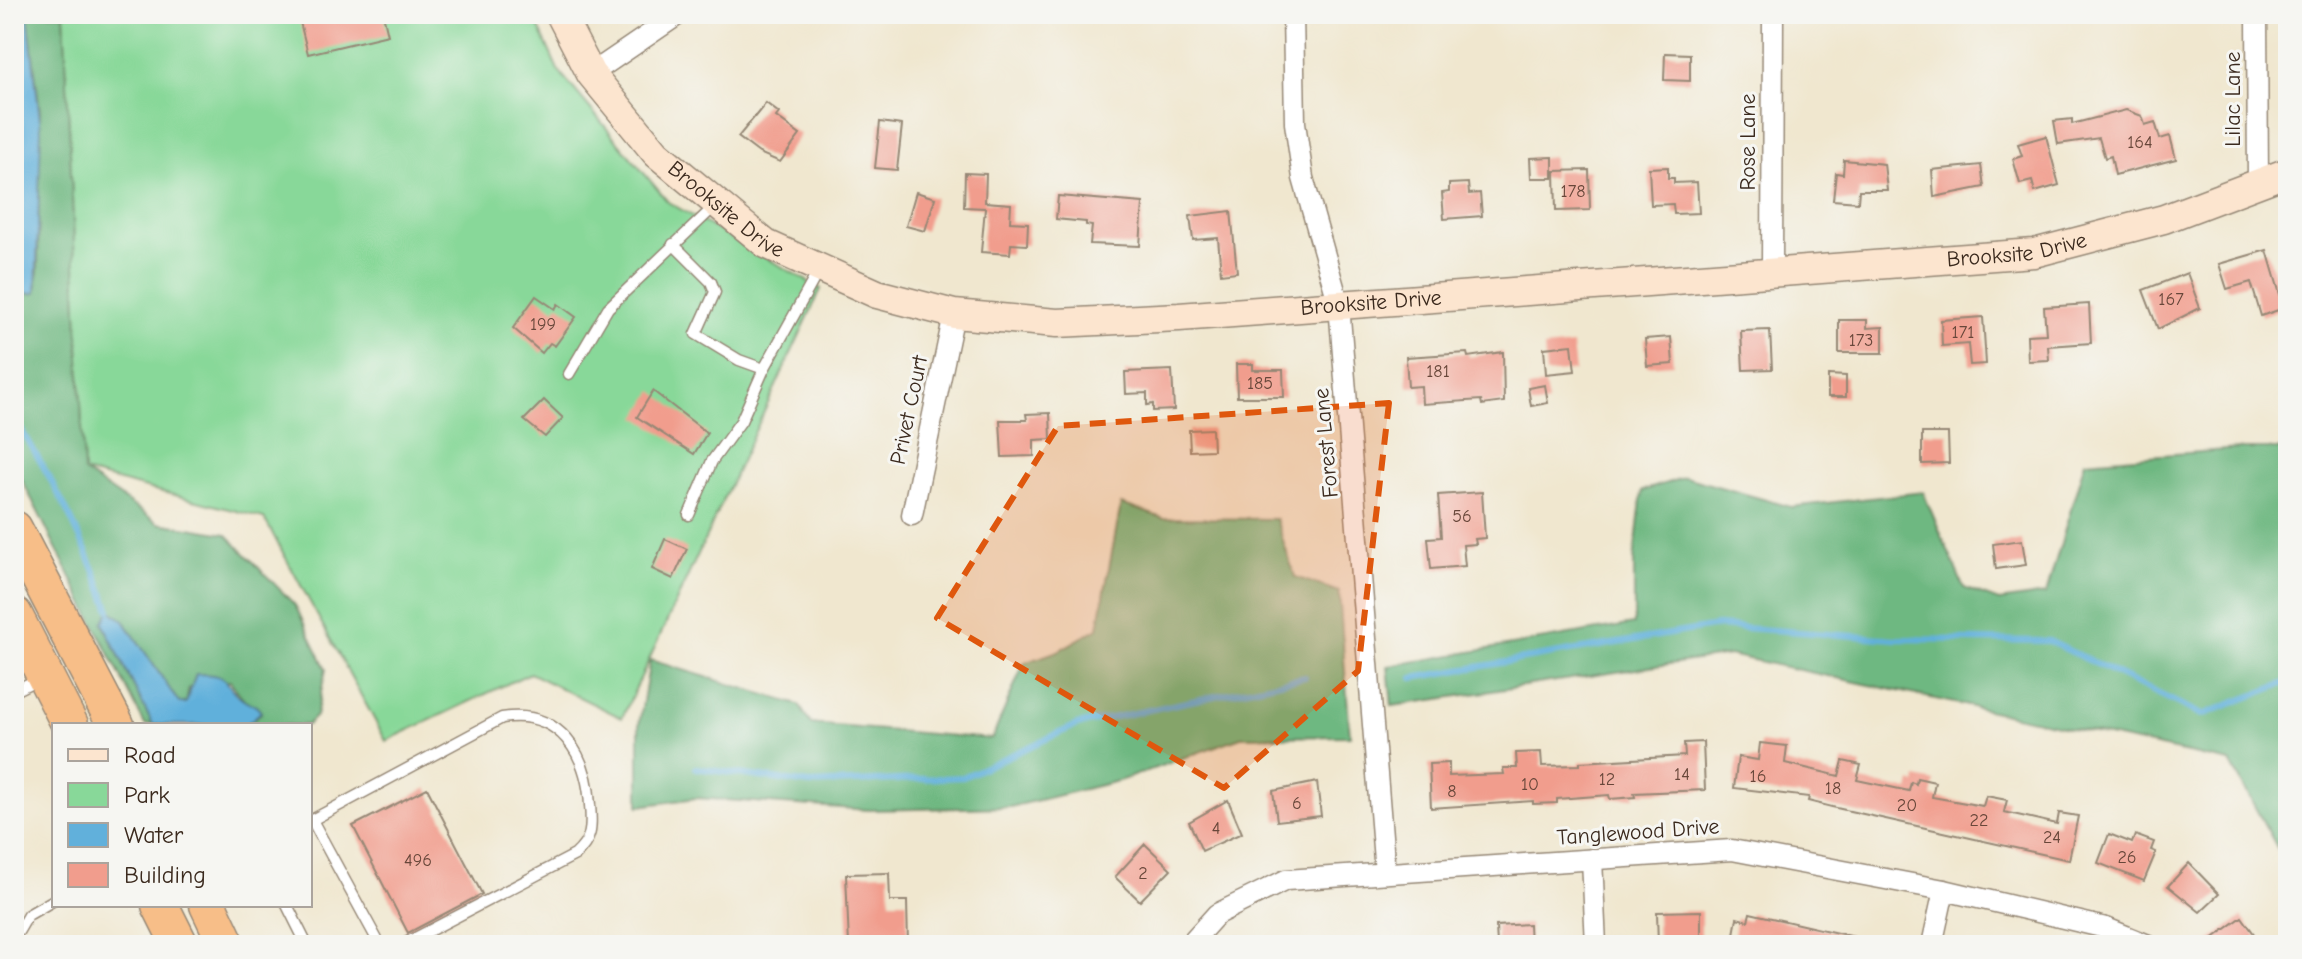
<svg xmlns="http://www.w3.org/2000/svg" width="2302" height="959" font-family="'Comic Neue',sans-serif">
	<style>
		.green { fill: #88d899; stroke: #62815c; stroke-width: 2 }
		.forest { fill: #6eb881; stroke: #547150; stroke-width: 2 }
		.water { fill: #61b0db; stroke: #4e6d7c; stroke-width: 2 }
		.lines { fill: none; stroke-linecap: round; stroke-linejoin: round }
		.stream { stroke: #61b0db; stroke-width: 6 }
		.building { fill: #f19d8d }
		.lane-casing { stroke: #968876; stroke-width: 13 }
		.street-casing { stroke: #968876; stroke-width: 23 }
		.secondary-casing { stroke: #968876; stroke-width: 31 }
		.highway-casing { stroke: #968876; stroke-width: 39 }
		.lane { stroke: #fff; stroke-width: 10 }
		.street { stroke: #fff; stroke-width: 20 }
		.secondary { stroke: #fce5cf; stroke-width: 28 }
		.highway { stroke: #f7be88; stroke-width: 36 }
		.marked { fill: #df570d; fill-opacity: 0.2; stroke: #df570d; stroke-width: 6; stroke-dasharray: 16 10; stroke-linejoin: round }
		.labels { text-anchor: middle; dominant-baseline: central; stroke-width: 6; stroke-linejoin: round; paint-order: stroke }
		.number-label { font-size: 18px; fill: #68473a }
		.street-label { font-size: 22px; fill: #3b2a1e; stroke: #f6f6f2 }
	</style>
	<rect width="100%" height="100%" fill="#f6f6f2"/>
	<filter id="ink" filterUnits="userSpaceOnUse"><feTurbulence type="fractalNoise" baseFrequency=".0125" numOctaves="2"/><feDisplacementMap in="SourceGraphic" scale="16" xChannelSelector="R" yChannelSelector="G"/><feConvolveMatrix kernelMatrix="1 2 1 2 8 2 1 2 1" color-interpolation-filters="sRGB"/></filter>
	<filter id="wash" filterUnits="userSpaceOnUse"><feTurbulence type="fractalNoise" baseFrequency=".006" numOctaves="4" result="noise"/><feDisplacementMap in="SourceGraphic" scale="32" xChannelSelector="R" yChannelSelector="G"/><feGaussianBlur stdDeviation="1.8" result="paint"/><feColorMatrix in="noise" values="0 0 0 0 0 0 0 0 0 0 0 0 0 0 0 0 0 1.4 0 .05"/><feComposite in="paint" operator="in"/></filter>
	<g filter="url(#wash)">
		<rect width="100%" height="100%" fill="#f0e7cf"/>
		<!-- green -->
		<path class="green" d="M64 14H533L558 70 668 202 821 289 622 718 530 673 386 741 264 518 84 472Z"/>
		<!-- forest -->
		<g class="forest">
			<path d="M28 14H64L84 472 158 523 226 534 295 605 326 669 316 716 307 725H246L261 713 244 700 230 681 189 688 186 704 179 703 124 621 103 623 153 725H145L14 464V294L36 293 38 271 40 112Z"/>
			<path d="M2239 449H2288V867L2230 762 1729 655 1392 706 1388 666 1634 624V561L1642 491 1685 477 1791 507 1923 492 1964 588 1999 601 2046 594 2085 461Z"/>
			<path d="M1121 504 1163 518 1276 519 1295 577 1339 592 1350 736 1241 737 1122 780 1010 807 869 810 696 798 639 806V725L650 660 799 705 811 724 992 739 1024 663 1058 651 1098 628Z"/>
		</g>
		<!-- water -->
		<g class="water">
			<path d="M14 14H28L41 129 36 293 14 294Z"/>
			<path d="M110 610 124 621 179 703H186L196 674C236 674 221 685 245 701 253 705 256 704 261 712L246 725H153L103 623Z"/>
		</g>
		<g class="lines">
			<!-- stream -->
			<g class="stream">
				<path d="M14 418C53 479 85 541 110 610"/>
				<path d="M1413 678 1717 626 1895 639 2049 641 2202 715 2288 682"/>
				<path d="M696 768 810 784 963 777 1077 725 1305 677"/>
			</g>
		</g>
		<g id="blocks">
			<!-- building -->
			<g class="building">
				<path d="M298 14H383L388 35 308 54Z"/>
				<path d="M1665 53 1690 54V81L1664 80Z"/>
				<path d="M766 103 779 113 776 117 800 135 780 162 759 153 738 137Z"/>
				<path d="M2126 110 2142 116 2145 125 2155 122 2160 139 2170 136 2176 159 2115 175 2111 156 2105 158 2099 138 2058 144 2054 121 2072 119V124Z"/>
				<path d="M880 122 902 125 897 170 875 168Z"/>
				<path d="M2046 136 2059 185 2035 192 2032 181 2020 184 2013 159 2022 156 2018 144Z"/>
				<path d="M1553 157V178H1531L1530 158Z"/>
				<path d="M1844 160 1884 164 1887 190H1859L1858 202 1833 200 1836 173 1843 174Z"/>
				<path d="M1981 165 1984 187 1934 197 1932 170Z"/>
				<path d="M1668 167V178H1674V183L1697 182 1699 213 1674 214 1673 204 1651 205 1649 168Z"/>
				<path d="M1589 170 1590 210 1556 211 1555 171Z"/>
				<path d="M965 173 986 174 985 202 1011 204 1010 222 1028 223 1027 245 1011 244 1010 254 981 252 985 208 964 207Z"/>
				<path d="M1468 183 1469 194 1480 193 1482 216 1444 219 1442 193 1449 192V184Z"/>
				<path d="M916 192 935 198 925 231 906 226Z"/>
				<path d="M1058 196 1143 203 1140 246 1090 244 1092 226 1086 225V222L1056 219Z"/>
				<path d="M1231 211 1237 272 1221 274 1218 238 1193 240 1190 216Z"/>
				<path d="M2267 250 2284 308 2261 316 2251 282 2227 289 2219 264Z"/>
				<path d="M2187 273 2200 308 2158 329 2143 290Z"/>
				<path d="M536 296 555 309 558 304 576 317 555 346 550 343 542 353 513 328Z"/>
				<path d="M2089 304 2091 343 2048 346 2049 360 2028 361 2027 335 2046 334 2044 307Z"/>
				<path d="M1983 317 1986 364 1970 365 1968 344 1942 346 1941 320Z"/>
				<path d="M1839 320H1867V328L1883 327V353H1839Z"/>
				<path d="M1770 330 1772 369 1743 370 1741 331Z"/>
				<path d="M1671 337 1673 364 1647 366 1645 339Z"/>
				<path d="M1572 345 1575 371 1546 374 1544 348Z"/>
				<path d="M1503 352 1504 402 1482 405 1481 400 1422 404 1421 386 1408 387 1406 357 1467 353 1468 357Z"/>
				<path d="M1236 364H1253V370H1283L1284 397H1237Z"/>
				<path d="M1172 370 1174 410 1153 411V404L1147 405V393L1126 394 1125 372Z"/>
				<path d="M1828 375 1846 376V397H1828Z"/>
				<path d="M1545 385 1548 403 1531 406 1528 388Z"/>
				<path d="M653 391 707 433 694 454 637 417Z"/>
				<path d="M544 400 563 418 545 437 524 420Z"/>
				<path d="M1050 413 1051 439 1034 440V456L1002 457 1000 420H1027L1026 414Z"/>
				<path d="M1212 429 1213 450 1190 451 1189 430Z"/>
				<path d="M1922 433H1948L1949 463 1922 464Z"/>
				<path d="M1482 492 1485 538 1475 539 1476 544 1463 545 1465 566 1431 569 1428 538 1441 537 1438 495Z"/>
				<path d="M665 539 687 549 673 579 652 569Z"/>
				<path d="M2022 540 2026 565 1996 569 1993 544Z"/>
				<path d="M1703 742 1705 790 1634 793 1635 797 1610 799 1609 795 1557 799V803L1533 804V801L1431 808 1429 764 1449 763V776L1504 774 1503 768H1517L1516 753 1541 752 1542 766 1580 765V762L1685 756 1684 743Z"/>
				<path d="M1760 743 1787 746 1785 763 1839 776 1843 761 1861 765 1857 780 1909 791 1911 782 1916 784 1917 778 1935 782 1932 797 1983 806 1986 796 2007 800 2004 812 2057 824 2059 813 2078 816 2069 860 1832 807 1808 801 1809 797 1734 788 1738 757 1758 760Z"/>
				<path d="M1317 782 1321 816 1277 821 1273 791Z"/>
				<path d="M427 788 482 894 408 933 353 826Z"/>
				<path d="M1228 800 1242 833 1202 851 1189 822Z"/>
				<path d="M2109 834 2132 843 2135 835 2154 842 2151 850 2156 852 2144 881 2098 863Z"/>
				<path d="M1145 844 1171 869 1140 901 1115 877Z"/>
				<path d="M2189 863 2219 894 2200 912 2168 886Z"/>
				<path d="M889 873 890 901H907L908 945H849L846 874Z"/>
				<path d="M1701 911V944L1658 945 1657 912Z"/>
				<path d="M1750 913 1855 937 1854 945H1732L1737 918 1748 921Z"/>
				<path d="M2242 917 2262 945H2204Z"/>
				<path d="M1529 924 1530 945H1497L1496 926Z"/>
			</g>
		</g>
	</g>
	<g filter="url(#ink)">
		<use href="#blocks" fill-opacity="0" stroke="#968876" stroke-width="2"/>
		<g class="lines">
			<defs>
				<g id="lane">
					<path d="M673 244 711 282 715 292 696 334 739 360 764 369"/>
					<path d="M569 374 608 308 716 205"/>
					<path d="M689 515 712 461 741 421 764 369 819 270"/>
					<path d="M14 691 40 678"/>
					<path d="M312 820 380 945"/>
					<path d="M310 821 502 718C560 709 587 754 590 805 592 828 592 840 575 855L402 945"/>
					<path d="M287 905 307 945"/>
					<path d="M14 939 28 915 54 900"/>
				</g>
				<g id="street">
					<path d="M1293 14 1295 123 1303 178 1339 305 1385 873"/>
					<path d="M2257 14 2258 183"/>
					<path d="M591 74 679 14"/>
					<path d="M1772 271 1773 14"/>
					<path d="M912 515 954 314"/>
					<path d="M1592 859 1596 945"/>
					<path d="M1189 945 1217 914 1286 880 1732 850 1944 890 2106 928 2148 945"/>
					<path d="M1932 945 1944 890"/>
				</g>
				<g id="secondary">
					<path id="s1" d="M560 14 591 74 656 153 766 244 877 294 954 314 1057 323 1179 317 2034 253 2164 219 2288 172"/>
				</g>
				<g id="highway">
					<path d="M14 529 116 725"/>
					<path d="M14 615 70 725"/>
					<path d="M160 905 180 945"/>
					<path d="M208 905 227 945"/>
				</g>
			</defs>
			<!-- lane casing -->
			<use href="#lane" class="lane-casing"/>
			<!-- street casing -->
			<use href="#street" class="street-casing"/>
			<!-- secondary casing -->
			<use href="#secondary" class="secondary-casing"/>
			<!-- highway casing -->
			<use href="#highway" class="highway-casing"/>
			<!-- lane -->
			<use href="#lane" class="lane"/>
			<!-- street -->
			<use href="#street" class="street"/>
			<!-- secondary -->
			<use href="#secondary" class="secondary"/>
			<!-- highway -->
			<use href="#highway" class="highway"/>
		</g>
	</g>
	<!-- marked area -->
	<path class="marked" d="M1389 403 1358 671 1224 788 937 618 1058 426Z"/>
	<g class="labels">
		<!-- number labels -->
		<g class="number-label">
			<text x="2140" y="142">164</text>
			<text x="1573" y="191">178</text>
			<text x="2171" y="299">167</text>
			<text x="543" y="324">199</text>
			<text x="1963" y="332">171</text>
			<text x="1861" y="340">173</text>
			<text x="1438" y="371">181</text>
			<text x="1260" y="383">185</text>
			<text x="1462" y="516">56</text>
			<text x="1682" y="774">14</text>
			<text x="1758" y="776">16</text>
			<text x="1607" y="779">12</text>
			<text x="1530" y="784">10</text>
			<text x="1833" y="788">18</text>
			<text x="1452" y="791">8</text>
			<text x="1297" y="803">6</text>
			<text x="1907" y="805">20</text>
			<text x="1979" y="820">22</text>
			<text x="1216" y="828">4</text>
			<text x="2052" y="837">24</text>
			<text x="2127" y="857">26</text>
			<text x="418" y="860">496</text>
			<text x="1143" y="873">2</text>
		</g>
		<!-- street labels -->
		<g class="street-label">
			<text transform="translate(2233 99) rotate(-90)">Lilac Lane</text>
			<text transform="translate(1748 142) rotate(-90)">Rose Lane</text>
			<text stroke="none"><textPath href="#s1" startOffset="260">Brooksite Drive</textPath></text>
			<text stroke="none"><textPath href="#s1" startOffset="1580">Brooksite Drive</textPath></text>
			<text stroke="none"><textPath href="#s1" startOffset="932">Brooksite Drive</textPath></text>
			<text transform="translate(909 410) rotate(-78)">Privet Court</text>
			<text transform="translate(1326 443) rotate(-95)">Forest Lane</text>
			<text transform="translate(1638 832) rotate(-4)">Tanglewood Drive</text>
		</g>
	</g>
	<!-- margin -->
	<rect width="2302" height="959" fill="none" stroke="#f6f6f2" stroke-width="48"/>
	<!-- legend -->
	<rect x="52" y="723" width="260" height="184" fill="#f6f6f2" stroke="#aba49d" stroke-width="2"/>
	<rect x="68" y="749" width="40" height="12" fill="#fce5cf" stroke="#aba49d" stroke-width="2"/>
	<text x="124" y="763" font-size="24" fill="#3b2a1e">Road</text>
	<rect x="68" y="783" width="40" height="24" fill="#88d899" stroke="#aba49d" stroke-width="2"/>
	<text x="124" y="803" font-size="24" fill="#3b2a1e">Park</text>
	<rect x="68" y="823" width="40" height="24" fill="#61b0db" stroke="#aba49d" stroke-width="2"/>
	<text x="124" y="843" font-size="24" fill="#3b2a1e">Water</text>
	<rect x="68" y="863" width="40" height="24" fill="#f19d8d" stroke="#aba49d" stroke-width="2"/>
	<text x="124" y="883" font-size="24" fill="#3b2a1e">Building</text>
</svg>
